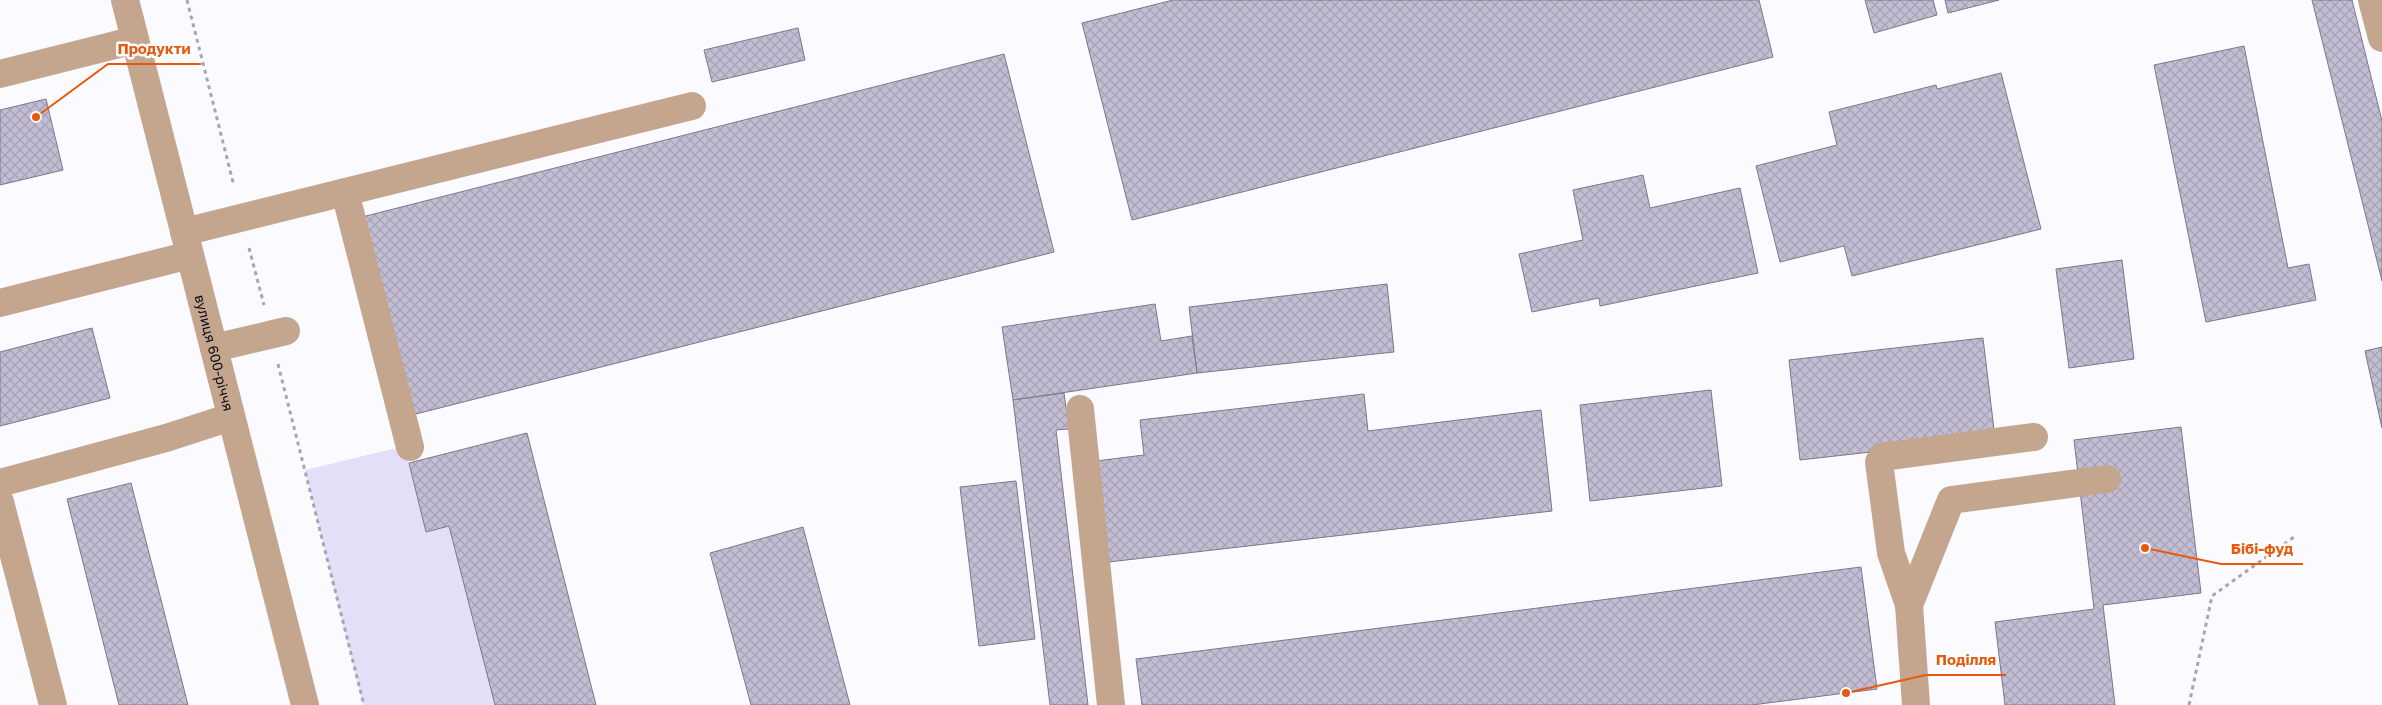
<svg xmlns="http://www.w3.org/2000/svg" width="2382" height="705" font-family="'Golos Text',sans-serif">
	<style>
		.green { fill: #e4def7 }
		.building { fill: url(#building-cross-hatch); stroke: #7c778a }
		.lines { fill: none; stroke-linecap: round; stroke-linejoin: round }
		.path { stroke: #a7a6ac; stroke-width: 3; stroke-dasharray: 4 4; stroke-linecap: butt }
		.minor { stroke: #c4a68f; stroke-width: 28 }
		.labels { text-anchor: middle; dominant-baseline: central; stroke-width: 5; stroke-linejoin: round; paint-order: stroke }
		.street-label { font-size: 14px; fill: #0e0c13; stroke: #fff }
		.leader { fill: none; stroke: #e8590c; stroke-width: 2 }
		.callout-dot { fill: #e8590c; stroke: #fff; stroke-width: 2 }
		.callout-label { font-size: 15px; text-anchor: middle; font-weight: bold; fill: #e8590c; stroke: #fff; stroke-width: 5; stroke-linejoin: round; paint-order: stroke }
	</style>
	<defs>
		<pattern id="building-cross-hatch" width="8" height="8" patternUnits="userSpaceOnUse" patternTransform="scale(1.25)"><rect width="8" height="8" fill="#c3bdd3"/><path d="M0 0l8 8M0 8l8-8" fill="none" stroke="#a6a1b4"/></pattern>
	</defs>
	<rect width="100%" height="100%" fill="#fbfaff"/>
	<!-- green -->
	<path class="green" d="M397 448 409 463 426 532 449 526 495 705H363L305 470Z"/>
	<!-- building -->
	<g class="building">
		<path d="M1173 0H1759L1773 57 1132 220 1082 23Z"/>
		<path d="M1865 0H1933L1937 15 1874 33Z"/>
		<path d="M1945 0H1999L1948 13Z"/>
		<path d="M2312 0H2352L2382 121V281Z"/>
		<path d="M798 28 805 60 712 82 704 50Z"/>
		<path d="M2244 46 2288 268 2309 264 2316 300 2206 322 2154 65Z"/>
		<path d="M1004 54 1054 252 412 415 362 217Z"/>
		<path d="M2001 73 2041 229 1852 276 1844 246 1780 262 1756 166 1837 145 1829 112 1936 85 1937 89Z"/>
		<path d="M46 99 63 170 0 185V110Z"/>
		<path d="M1643 175 1650 208 1740 188 1758 273 1600 306 1599 298 1532 312 1519 254 1583 240 1573 190Z"/>
		<path d="M2122 260 2134 359 2069 368 2056 269Z"/>
		<path d="M1387 284 1394 352 1197 373 1189 307Z"/>
		<path d="M1155 304 1161 341 1192 336 1197 373 1013 400 1002 327Z"/>
		<path d="M92 328 110 398 0 426V352Z"/>
		<path d="M1983 338 1995 438 1800 460 1789 360Z"/>
		<path d="M2382 347V428L2365 351Z"/>
		<path d="M1711 390 1722 486 1590 501 1580 405Z"/>
		<path d="M1064 393 1069 429 1056 430 1088 705H1050L1013 400Z"/>
		<path d="M1364 394 1368 431 1541 410 1552 511 1100 563 1088 462 1144 455 1140 420Z"/>
		<path d="M2181 427 2201 593 2103 605 2115 705H2005L1995 622 2094 609 2074 440Z"/>
		<path d="M527 433 596 705H495L449 526 426 532 409 463Z"/>
		<path d="M1016 481 1035 639 979 646 960 487Z"/>
		<path d="M131 483 188 705H119L67 499Z"/>
		<path d="M803 527 850 705H751L710 553Z"/>
		<path d="M1861 567 1877 689 1752 705H1142L1136 659Z"/>
	</g>
	<g class="lines">
		<!-- path -->
		<g class="path">
			<path d="M187 0 234 186"/>
			<path d="M249 248 264 305"/>
			<path d="M278 364 364 705"/>
			<path d="M2189 705 2212 596 2294 537"/>
		</g>
		<!-- minor -->
		<g class="minor">
			<path id="s1" d="M125 0 305 705"/>
			<path d="M2372 0 2382 38"/>
			<path d="M0 74 135 40"/>
			<path d="M345 192 410 447"/>
			<path d="M184 232 692 106"/>
			<path d="M0 303 190 255"/>
			<path d="M214 348 286 331"/>
			<path d="M1080 409 1111 705"/>
			<path d="M0 483 166 438 231 417"/>
			<path d="M0 502 53 705"/>
			<path d="M1909 605 1891 553 1879 462 1882 457 2034 437"/>
			<path d="M1916 705 1909 605 1951 500 2107 479"/>
		</g>
	</g>
	<g class="labels">
		<!-- street labels -->
		<g class="street-label">
			<text stroke="none"><textPath href="#s1" startOffset="364">вулиця 600-річчя</textPath></text>
		</g>
	</g>
	<!-- callouts -->
	<path class="leader" d="M36 117L108 64H201M2145 548L2221 564H2303M1846 693L1926 675H2006"/>
	<g class="callout-dot">
		<circle cx="36" cy="117" r="5"/>
		<circle cx="2145" cy="548" r="5"/>
		<circle cx="1846" cy="693" r="5"/>
	</g>
	<g class="callout-label">
		<text x="154" y="54">Продукти</text>
		<text x="2262" y="554">Бібі-фуд</text>
		<text x="1966" y="665">Поділля</text>
	</g>
</svg>
